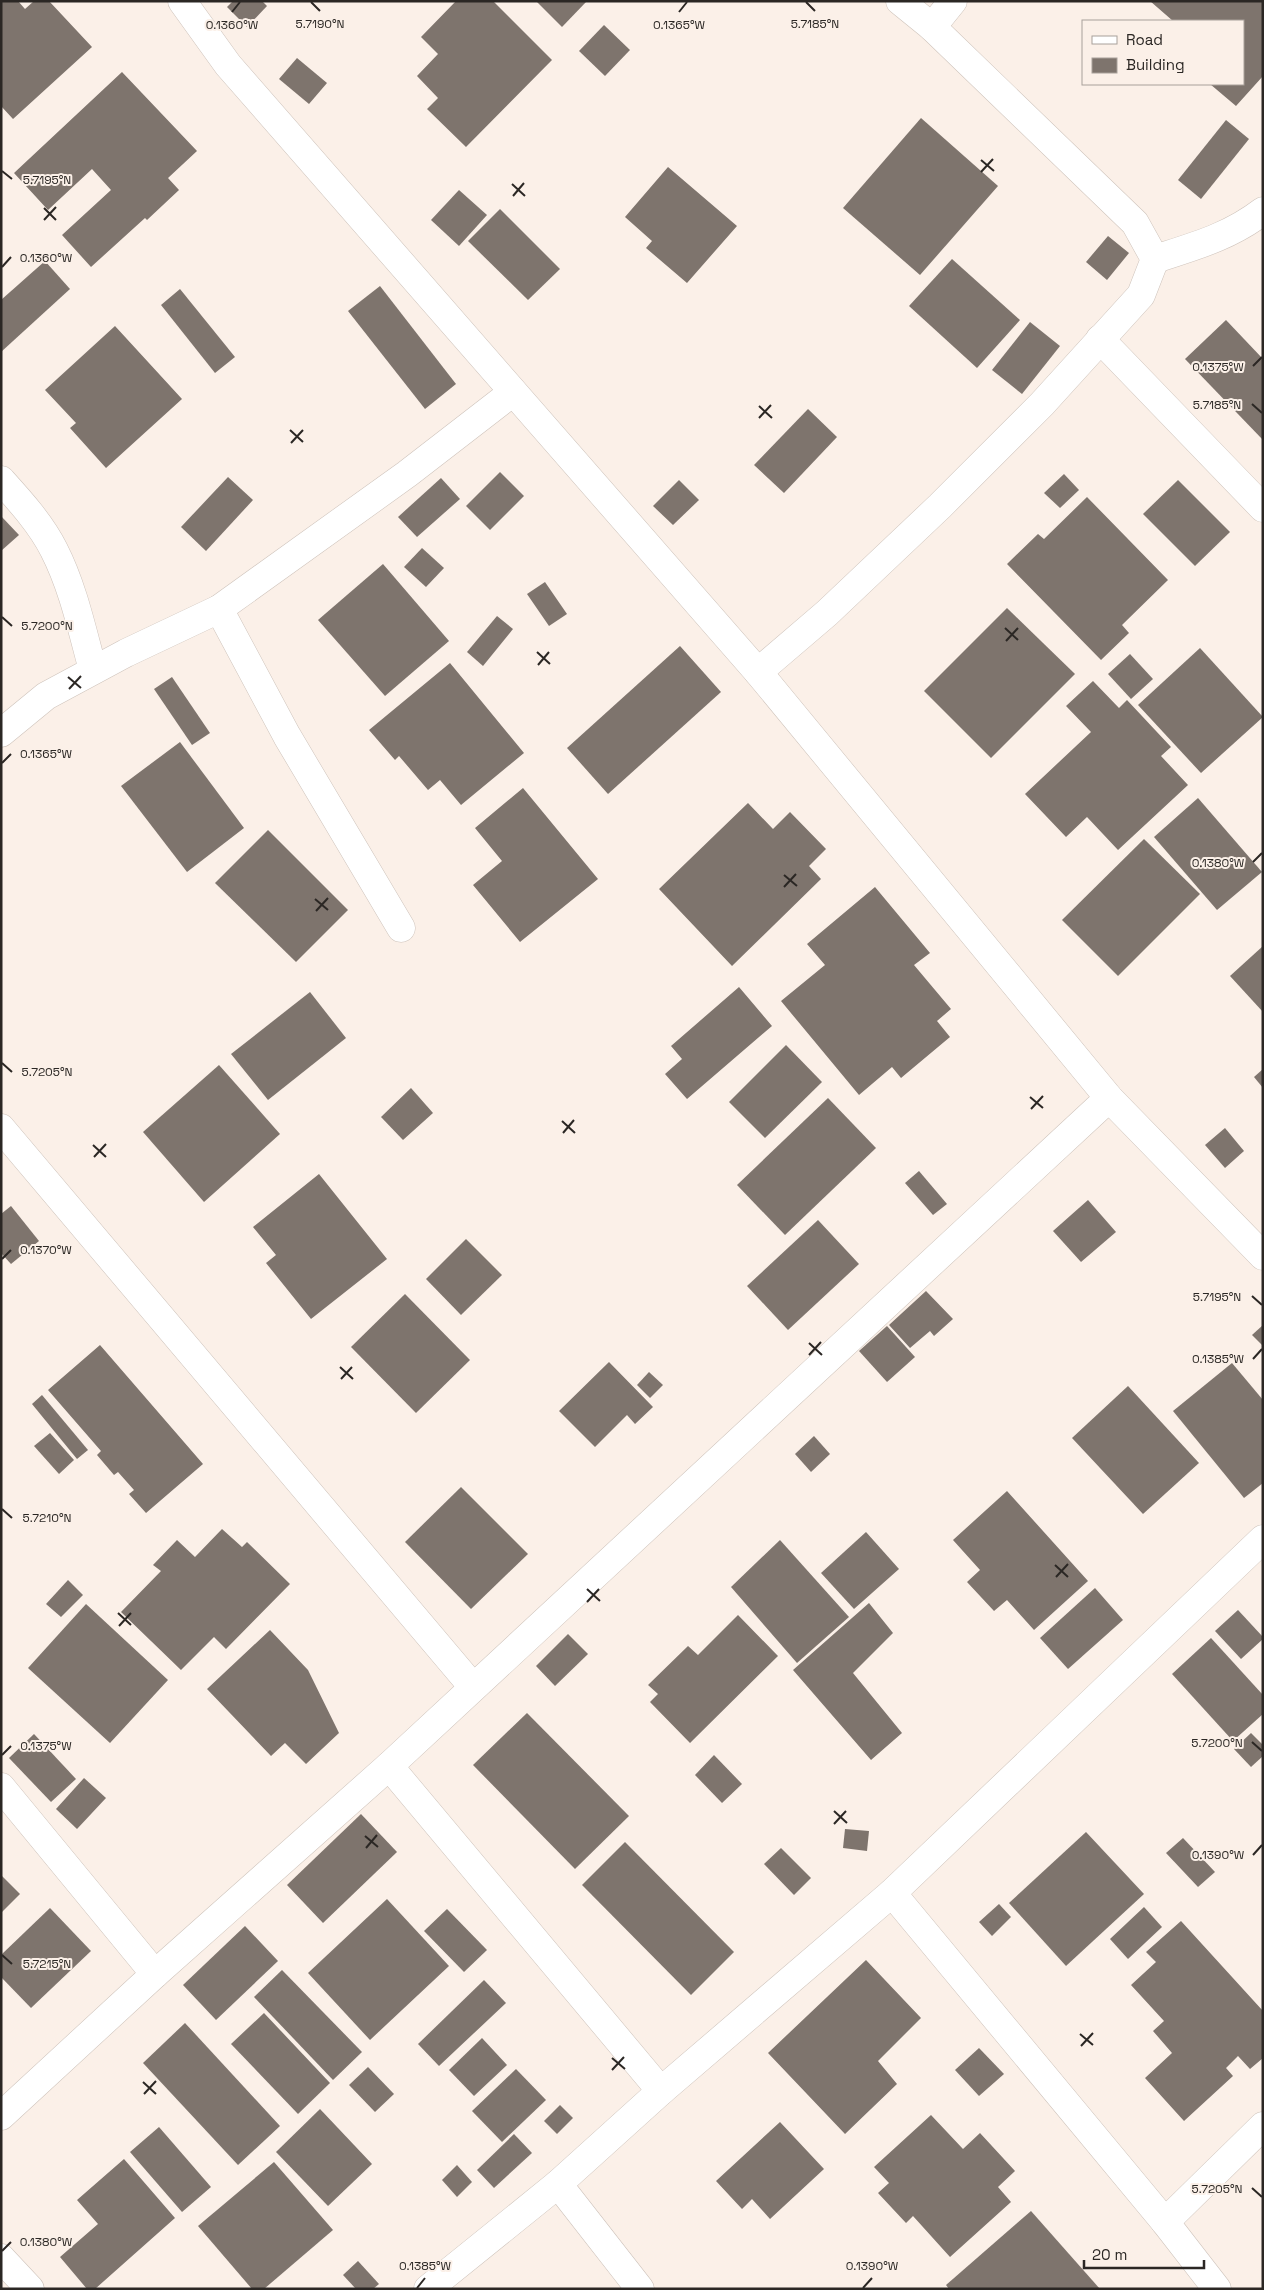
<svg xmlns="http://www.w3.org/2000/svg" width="1264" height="2290" font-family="'Space Grotesk',sans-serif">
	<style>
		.building { fill: #7e746d }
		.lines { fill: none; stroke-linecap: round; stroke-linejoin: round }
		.minor-casing { stroke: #cec3bb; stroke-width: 29 }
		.minor { stroke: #fff; stroke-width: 28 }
		.ticks { fill: none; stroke: #2b2724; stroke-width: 2 }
		.ticks-label { font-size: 12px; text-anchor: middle; fill: #2b2724; stroke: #fbf0e8; stroke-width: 4; stroke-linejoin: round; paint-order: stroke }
	</style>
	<rect width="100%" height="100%" fill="#fbf0e8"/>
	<!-- building -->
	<g class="building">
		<path d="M1 1H18L25 9 34 1H49L92 47 13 119 1 106Z"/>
		<path d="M233 1H262L267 6 247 27 227 7Z"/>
		<path d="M456 1H493L552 60 466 147 427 109 438 98 417 76 438 54 421 37Z"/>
		<path d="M536 1H587L562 27Z"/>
		<path d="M1150 1H1263V76L1236 106 1210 84H1243V21H1173Z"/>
		<path d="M604 25 630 50 605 76 579 51Z"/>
		<path d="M297 58 327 83 309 104 279 79Z"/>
		<path d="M122 72 197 151 168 178 179 190 147 220 145 218 91 267 62 235 111 190 92 169 48 210 14 173Z"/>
		<path d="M921 118 998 186 920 275 843 208Z"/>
		<path d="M1226 120 1249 139 1201 199 1178 180Z"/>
		<path d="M668 167 737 226 687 283 646 248 652 241 625 217Z"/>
		<path d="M459 190 487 215 459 246 431 220Z"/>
		<path d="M500 209 560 269 528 300 468 241Z"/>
		<path d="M1108 236 1129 253 1107 280 1086 262Z"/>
		<path d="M952 259 1020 320 977 368 909 306Z"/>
		<path d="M45 261 70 289 1 352V300Z"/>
		<path d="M380 286 456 384 425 409 348 311Z"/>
		<path d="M180 289 235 357 215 373 161 305Z"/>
		<path d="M1226 320 1263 359V440L1185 359Z"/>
		<path d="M1030 322 1060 346 1022 394 992 370Z"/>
		<path d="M115 326 182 399 106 468 70 428 76 423 45 390Z"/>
		<path d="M808 409 837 437 784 493 754 465Z"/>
		<path d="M500 472 524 496 490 530 466 506Z"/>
		<path d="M1064 474 1079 490 1060 508 1044 493Z"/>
		<path d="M228 477 253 500 206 551 181 527Z"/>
		<path d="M441 478 460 499 417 537 398 517Z"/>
		<path d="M679 480 699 500 673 525 653 506Z"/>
		<path d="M1178 480 1230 532 1195 566 1143 514Z"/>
		<path d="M1087 497 1168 580 1122 625 1129 633 1101 660 1007 564 1038 534 1044 539Z"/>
		<path d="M1 516 19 535 1 551Z"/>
		<path d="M422 548 444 568 426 587 404 567Z"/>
		<path d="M383 564 449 641 385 696 318 620Z"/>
		<path d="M545 582 567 614 549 626 527 594Z"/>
		<path d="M1007 608 1075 674 991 758 924 691Z"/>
		<path d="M497 616 513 629 483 666 467 652Z"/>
		<path d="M680 646 721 692 608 794 567 748Z"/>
		<path d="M1200 648 1263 717 1201 773 1138 705Z"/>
		<path d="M1130 654 1153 679 1131 699 1108 674Z"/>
		<path d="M450 663 524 753 461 805 440 780 428 790 399 756 395 760 369 730Z"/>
		<path d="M172 677 210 733 192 745 154 689Z"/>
		<path d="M1093 681 1119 708 1127 700 1171 747 1161 756 1188 785 1118 850 1087 817 1066 837 1025 794 1091 732 1066 706Z"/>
		<path d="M180 742 244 828 187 872 121 786Z"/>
		<path d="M523 788 598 879 520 942 473 885 502 861 475 828Z"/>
		<path d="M1198 798 1262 872 1217 910 1154 837Z"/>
		<path d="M748 803 773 829 790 812 826 849 809 866 821 879 732 966 659 889Z"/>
		<path d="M268 830 348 910 296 962 215 883Z"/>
		<path d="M1144 839 1200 894 1118 976 1062 920Z"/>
		<path d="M875 887 930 953 914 965 951 1009 937 1021 950 1037 901 1078 892 1067 859 1095 781 1001 825 965 807 944Z"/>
		<path d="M1263 946V1012L1230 976Z"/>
		<path d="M739 987 772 1026 687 1099 665 1074 682 1059 671 1046Z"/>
		<path d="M310 992 346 1038 268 1100 231 1054Z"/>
		<path d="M786 1045 822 1082 765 1138 729 1102Z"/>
		<path d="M219 1065 280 1134 204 1202 143 1132Z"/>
		<path d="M1263 1069V1088L1254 1077Z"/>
		<path d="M411 1088 433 1113 403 1140 381 1117Z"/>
		<path d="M828 1098 876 1148 785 1235 737 1185Z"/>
		<path d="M1225 1128 1244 1151 1225 1168 1205 1145Z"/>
		<path d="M919 1171 947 1204 933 1215 905 1183Z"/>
		<path d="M319 1174 387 1259 311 1319 266 1263 276 1255 253 1227Z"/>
		<path d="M1088 1200 1116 1232 1081 1262 1053 1231Z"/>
		<path d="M11 1206 39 1241 11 1264 1 1253V1214Z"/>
		<path d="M818 1220 859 1264 788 1330 747 1286Z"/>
		<path d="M466 1239 502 1275 461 1315 426 1279Z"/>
		<path d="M926 1291 953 1319 934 1336 930 1331 910 1348 889 1325Z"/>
		<path d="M405 1294 470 1360 416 1413 351 1347Z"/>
		<path d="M1263 1325V1346L1252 1335Z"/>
		<path d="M887 1326 915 1357 887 1382 859 1351Z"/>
		<path d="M100 1345 203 1464 146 1513 129 1494 134 1490 118 1472 114 1475 97 1455 101 1451 48 1390Z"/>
		<path d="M609 1362 653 1407 635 1424 627 1415 595 1447 559 1411Z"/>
		<path d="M1232 1363 1263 1400V1483L1244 1498 1173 1411Z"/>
		<path d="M649 1372 663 1385 650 1398 637 1385Z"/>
		<path d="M1128 1386 1199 1463 1143 1514 1072 1438Z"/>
		<path d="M42 1395 88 1450 77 1459 32 1404Z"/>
		<path d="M50 1433 74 1460 59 1474 34 1446Z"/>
		<path d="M814 1436 830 1454 811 1472 795 1454Z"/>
		<path d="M461 1487 528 1554 471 1609 405 1542Z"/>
		<path d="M1007 1491 1088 1581 1034 1630 1007 1600 994 1611 967 1582 980 1570 953 1540Z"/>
		<path d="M222 1529 242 1547 247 1542 290 1584 226 1649 214 1637 181 1670 121 1612 161 1571 153 1565 177 1540 195 1557Z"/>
		<path d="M866 1532 899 1569 854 1609 821 1573Z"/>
		<path d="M780 1540 849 1617 797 1663 731 1587Z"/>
		<path d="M68 1580 83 1595 61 1617 46 1604Z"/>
		<path d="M1095 1588 1123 1620 1068 1669 1040 1638Z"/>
		<path d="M869 1603 893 1633 853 1673 902 1733 871 1760 793 1670Z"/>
		<path d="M86 1604 168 1680 110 1743 28 1668Z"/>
		<path d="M1238 1610 1263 1637V1639L1241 1659 1215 1631Z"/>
		<path d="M738 1615 778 1656 690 1743 650 1702 658 1694 648 1685 688 1646 698 1655Z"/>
		<path d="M270 1630 308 1670 339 1733 306 1764 285 1743 271 1756 207 1689Z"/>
		<path d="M568 1634 588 1654 555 1686 536 1666Z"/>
		<path d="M1211 1638 1263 1695V1714L1233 1741 1172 1674Z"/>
		<path d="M527 1713 629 1816 575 1869 473 1765Z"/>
		<path d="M1251 1733 1263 1745V1756L1251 1767 1234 1749Z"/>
		<path d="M34 1734 76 1779 51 1802 9 1758Z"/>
		<path d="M714 1755 742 1784 722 1803 695 1775Z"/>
		<path d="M84 1778 106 1798 77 1829 56 1809Z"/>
		<path d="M361 1814 397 1852 323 1923 287 1885Z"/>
		<path d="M845 1829 869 1831 867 1851 843 1848Z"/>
		<path d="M1086 1832 1144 1894 1066 1966 1009 1903Z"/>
		<path d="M1183 1838 1215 1872 1198 1887 1166 1853Z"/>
		<path d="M625 1842 734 1952 691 1995 582 1885Z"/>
		<path d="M781 1848 811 1878 794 1895 764 1864Z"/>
		<path d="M1 1875 20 1894 1 1913Z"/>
		<path d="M387 1899 449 1966 370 2040 308 1973Z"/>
		<path d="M999 1904 1011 1917 992 1936 979 1922Z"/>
		<path d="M1144 1907 1162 1927 1128 1959 1110 1939Z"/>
		<path d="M50 1908 91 1951 31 2008 1 1977V1955Z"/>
		<path d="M447 1909 487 1950 464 1972 424 1931Z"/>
		<path d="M1181 1921 1263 2011V2058L1250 2069 1238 2056 1226 2068 1233 2076 1184 2121 1145 2078 1172 2053 1153 2031 1164 2021 1131 1985 1156 1962 1146 1952Z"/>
		<path d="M245 1926 278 1961 216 2020 183 1985Z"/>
		<path d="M866 1960 921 2018 878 2061 897 2084 845 2134 768 2053Z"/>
		<path d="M282 1970 362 2052 333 2080 254 1997Z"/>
		<path d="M484 1980 506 2003 439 2066 418 2044Z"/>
		<path d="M264 2013 330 2083 298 2114 231 2044Z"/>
		<path d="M185 2023 280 2126 238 2165 143 2063Z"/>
		<path d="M482 2038 507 2065 474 2096 449 2070Z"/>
		<path d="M979 2048 1004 2074 979 2096 955 2070Z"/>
		<path d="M368 2067 394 2094 375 2112 349 2085Z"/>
		<path d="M516 2069 546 2100 502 2142 472 2111Z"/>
		<path d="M560 2105 573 2118 557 2134 544 2121Z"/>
		<path d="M320 2109 372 2164 328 2206 276 2152Z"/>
		<path d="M931 2115 963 2149 980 2133 1015 2171 998 2187 1011 2202 950 2257 913 2216 906 2223 878 2193 889 2183 874 2167Z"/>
		<path d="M780 2122 824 2169 770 2219 752 2199 742 2209 716 2181Z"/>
		<path d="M159 2127 211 2187 182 2212 130 2152Z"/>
		<path d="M514 2134 532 2153 494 2188 477 2170Z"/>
		<path d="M124 2159 175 2218 95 2289H87L60 2257 98 2224 77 2200Z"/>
		<path d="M274 2162 333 2230 264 2289H252L198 2226Z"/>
		<path d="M457 2165 472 2182 457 2197 442 2180Z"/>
		<path d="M1031 2211 1100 2289H949L946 2285Z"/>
		<path d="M358 2261 379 2284 373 2289H356L343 2275Z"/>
	</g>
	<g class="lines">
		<defs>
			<g id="minor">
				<path d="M182 1 228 65 758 672 1109 1098 1263 1256"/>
				<path d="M932 27 953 1"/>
				<path d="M1155 259C1195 246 1229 237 1263 211"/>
				<path d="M1100 339 1263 508"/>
				<path d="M1 480C20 501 41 524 54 550 73 587 82 630 93 670"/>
				<path d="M219 609 287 736 401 928"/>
				<path d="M758 672 827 613 940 506 1042 404 1141 295 1155 259 1135 223 932 27 900 1"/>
				<path d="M1 733 46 696 126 653 219 609 407 474 513 392"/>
				<path d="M1 1128 473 1687"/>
				<path d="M389 1766 661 2091"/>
				<path d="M1 1787 155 1974"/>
				<path d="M892 1893 1165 2222 1217 2289"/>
				<path d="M1 2116 155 1974 389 1766 1109 1098"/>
				<path d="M558 2184 640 2289"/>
				<path d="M1165 2222 1263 2126"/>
				<path d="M1 2258 30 2289"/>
				<path d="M428 2289 558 2184 661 2091 892 1893 1263 1539"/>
			</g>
		</defs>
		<!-- minor casing -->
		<use href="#minor" class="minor-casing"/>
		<!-- minor -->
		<use href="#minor" class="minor"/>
	</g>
	<!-- ticks -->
	<path class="ticks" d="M311 2 320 11M806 2 815 11M232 12 240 2M679 12 687 2M981 160 994 171M2 171 12 179M981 172 993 159M512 184 525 196M513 196 524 183M44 208 56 220M44 220 56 207M2 267 11 257M1253 366 1262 357M1252 404 1262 413M759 406 772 418M759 418 771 405M290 430 303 442M291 443 303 430M2 617 12 626M1005 628 1018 640M1006 641 1018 628M537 652 550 664M538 665 549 652M68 677 81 688M69 689 81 676M2 763 11 754M1253 862 1262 853M784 875 797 886M784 887 796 874M315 899 328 910M316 911 328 898M2 1063 12 1072M1030 1097 1043 1108M1031 1109 1043 1096M562 1121 575 1133M563 1133 574 1120M93 1145 106 1157M94 1157 106 1144M2 1259 11 1250M1252 1296 1262 1305M809 1343 822 1355M809 1355 821 1342M1253 1359 1262 1349M340 1367 353 1379M341 1379 352 1367M2 1509 12 1518M1055 1565 1068 1577M1056 1577 1068 1564M587 1589 600 1601M587 1602 599 1589M118 1613 131 1625M119 1626 131 1613M1252 1742 1262 1751M2 1755 11 1746M834 1811 847 1823M834 1824 846 1811M365 1836 378 1847M366 1848 377 1835M1253 1855 1262 1845M2 1955 12 1964M1080 2034 1093 2045M1081 2046 1093 2033M612 2058 625 2069M612 2070 624 2057M143 2082 156 2094M144 2094 156 2081M1252 2188 1262 2197M2 2251 11 2242M417 2288 425 2278M863 2288 872 2278"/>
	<g class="ticks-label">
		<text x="320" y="28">5.7190°N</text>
		<text x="815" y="28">5.7185°N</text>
		<text x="232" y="29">0.1360°W</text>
		<text x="679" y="29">0.1365°W</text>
		<text x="47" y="184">5.7195°N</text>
		<text x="46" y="262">0.1360°W</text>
		<text x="1218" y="371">0.1375°W</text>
		<text x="1217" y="409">5.7185°N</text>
		<text x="47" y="630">5.7200°N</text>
		<text x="46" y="758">0.1365°W</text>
		<text x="1218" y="867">0.1380°W</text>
		<text x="47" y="1076">5.7205°N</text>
		<text x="46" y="1254">0.1370°W</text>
		<text x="1217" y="1301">5.7195°N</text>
		<text x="1218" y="1363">0.1385°W</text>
		<text x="47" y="1522">5.7210°N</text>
		<text x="1217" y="1747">5.7200°N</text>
		<text x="46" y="1750">0.1375°W</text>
		<text x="1218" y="1859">0.1390°W</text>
		<text x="47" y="1968">5.7215°N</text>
		<text x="1217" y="2193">5.7205°N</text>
		<text x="46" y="2246">0.1380°W</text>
		<text x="425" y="2270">0.1385°W</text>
		<text x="872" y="2270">0.1390°W</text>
	</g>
	<!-- border -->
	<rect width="1264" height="2290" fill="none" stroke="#2b2724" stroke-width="5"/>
	<!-- legend -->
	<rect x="1082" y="20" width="162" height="65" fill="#fbf0e8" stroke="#a8a09a"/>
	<rect x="1092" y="36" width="25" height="8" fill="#ffffff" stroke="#a8a09a"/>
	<text x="1126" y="45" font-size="15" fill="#2b2724">Road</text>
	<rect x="1092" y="58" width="25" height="15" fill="#7e746d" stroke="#a8a09a"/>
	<text x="1126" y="70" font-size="15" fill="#2b2724">Building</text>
	<!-- scale -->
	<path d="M1084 2260v8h120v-8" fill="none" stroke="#2b2724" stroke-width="2.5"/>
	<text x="1092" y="2260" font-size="15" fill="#2b2724" stroke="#fbf0e8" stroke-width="4" paint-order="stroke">20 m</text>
</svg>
